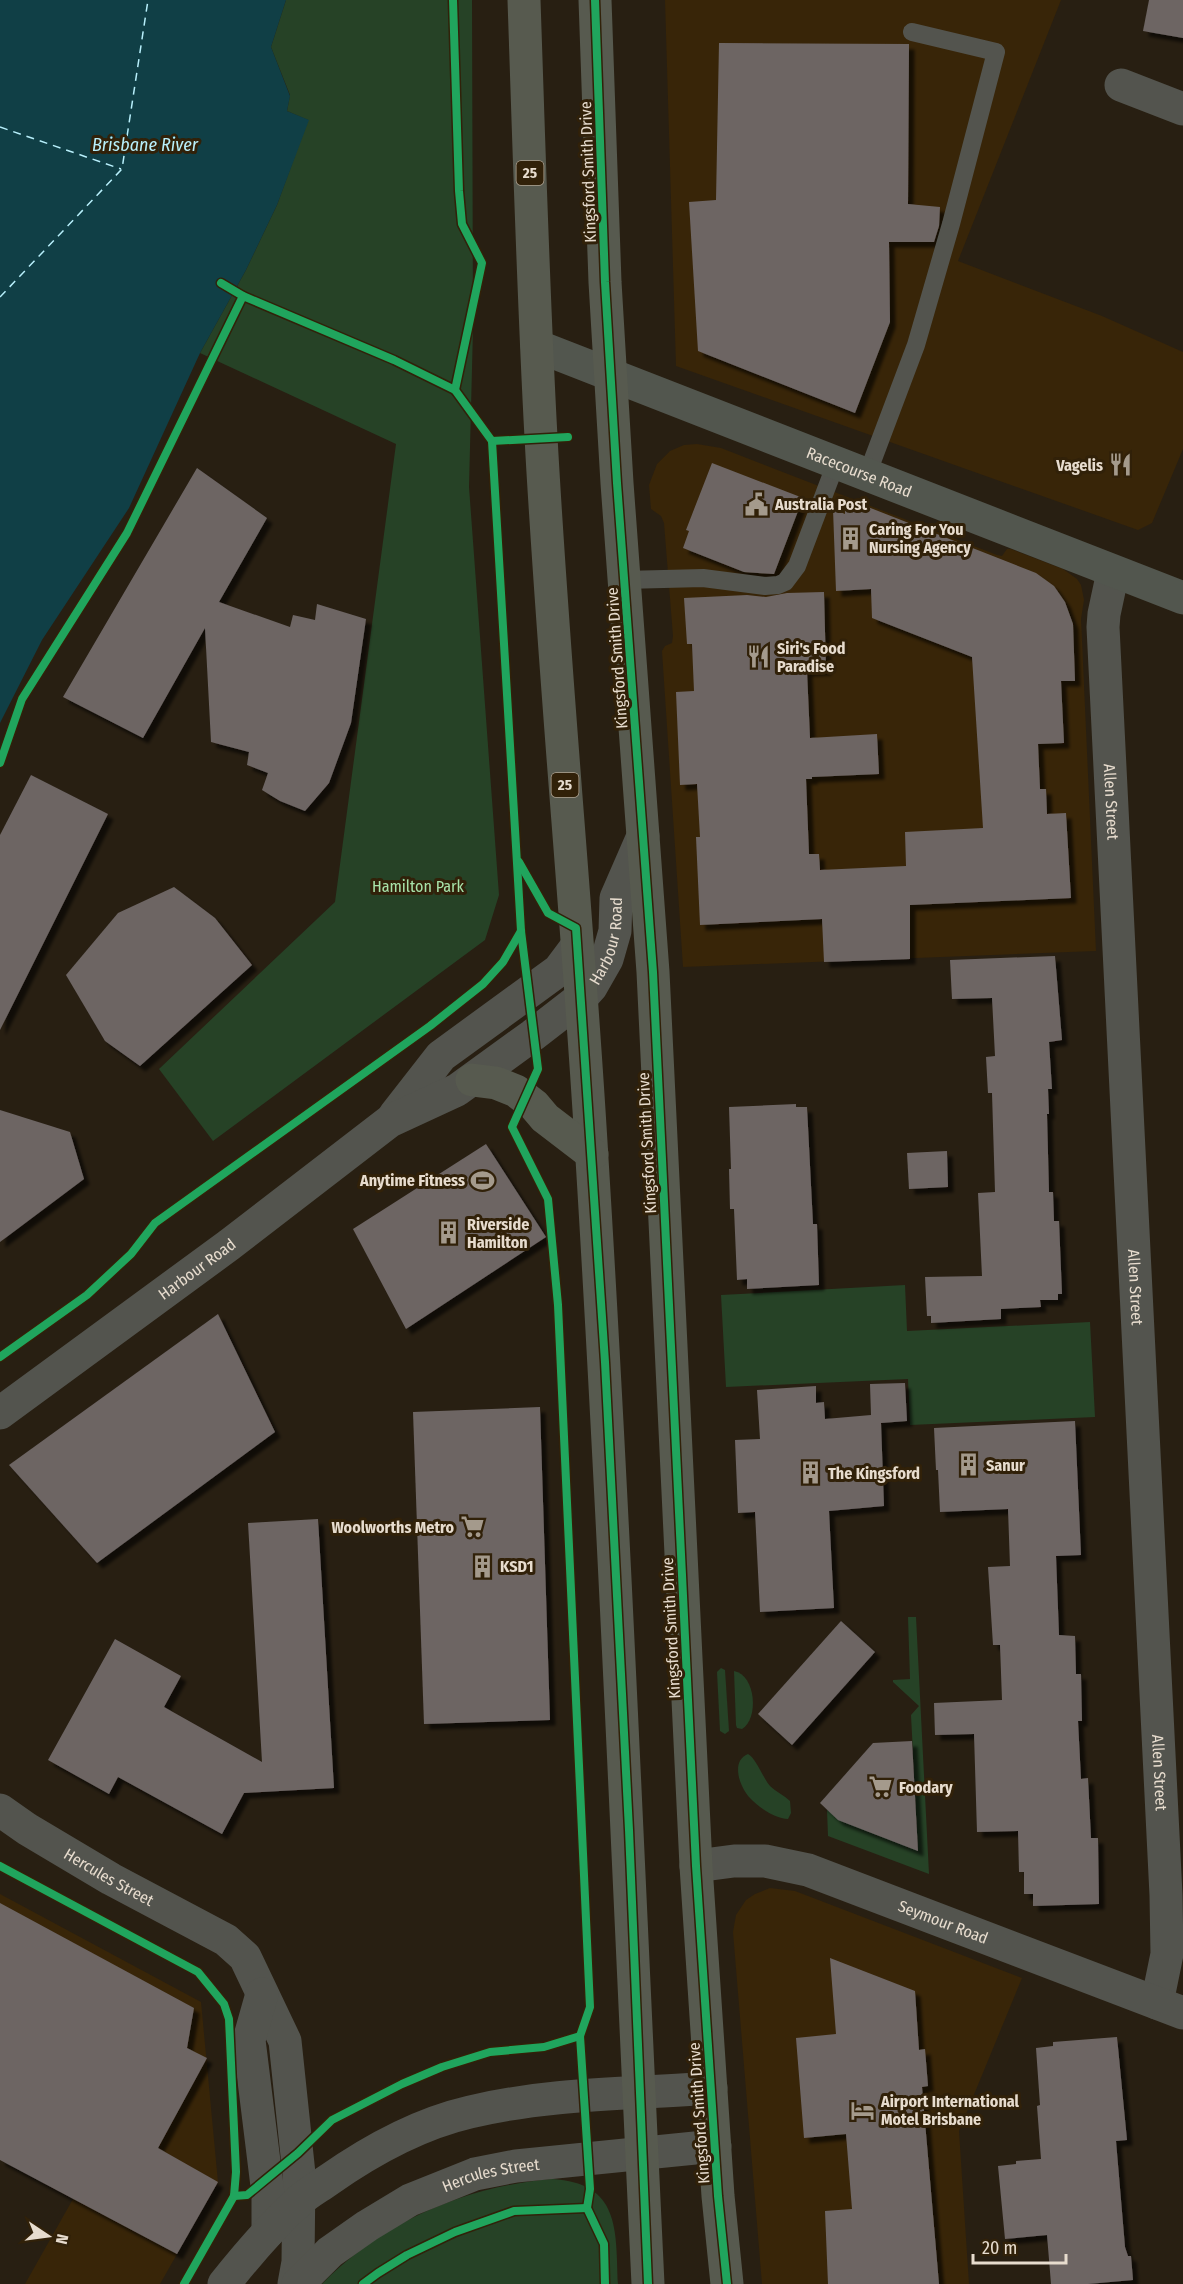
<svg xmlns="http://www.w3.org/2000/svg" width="1183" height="2284" font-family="'Fira Sans Condensed',sans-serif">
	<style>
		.built { fill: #382508 }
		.green { fill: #264226 }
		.water { fill: #103f46 }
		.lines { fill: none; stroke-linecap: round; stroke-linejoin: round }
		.ferry { stroke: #b7effb; stroke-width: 1.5; stroke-dasharray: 8 6; stroke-linecap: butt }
		.building { fill: #6d6564; filter: url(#shadow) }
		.lane { stroke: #53544e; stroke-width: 18 }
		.street { stroke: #53544e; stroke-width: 33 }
		.secondary { stroke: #52564e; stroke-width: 33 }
		.highway { stroke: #575a4f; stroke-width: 33 }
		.cycleway-casing { stroke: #312109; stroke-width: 11 }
		.cycleway { stroke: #20a55d; stroke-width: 8 }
		.labels { text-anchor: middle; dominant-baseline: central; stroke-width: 6; stroke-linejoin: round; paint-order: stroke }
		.shield { fill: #312109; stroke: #b0a493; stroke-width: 1.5 }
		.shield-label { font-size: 15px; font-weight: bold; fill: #e7dcce }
		.street-label { font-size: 16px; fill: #e7dcce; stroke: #312109 }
		.poi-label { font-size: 16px; font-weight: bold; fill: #e7dcce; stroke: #312109; text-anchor: start }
		.park-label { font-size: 16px; fill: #a7e2a9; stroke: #312109 }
		.water-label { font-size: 18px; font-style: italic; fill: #b7effb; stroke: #312109 }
	</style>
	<defs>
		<filter id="shadow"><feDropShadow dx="5.5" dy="5.5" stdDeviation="1.5" flood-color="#0009"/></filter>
	</defs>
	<rect width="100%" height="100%" fill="#281f12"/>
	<!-- built -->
	<g class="built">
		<path d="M665 0H1061L958 261 1102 316 1183 352V449L1152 523 1138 530 676 366Z"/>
		<path d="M697 444 721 448 997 555 1002 556 1007 549H1011L1063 569 1077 579 1081 585 1084 600 1081 619 1096 951 683 967 662 651 665 646 672 643 673 636 664 523 661 516 651 509 649 485 657 464 670 451 684 445Z"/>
		<path d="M770 1888 795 1891 1022 1978 959 2131 969 2284H762L733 1932 736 1915 746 1900 755 1894Z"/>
		<path d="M0 1894 201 2002 218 2182 160 2284H25L73 2199 0 2158Z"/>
	</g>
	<!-- green -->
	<g class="green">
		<path d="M286 0H472L473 329 469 487 499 895 485 940 213 1141 159 1069 335 902 396 444 200 353 246 270 277 205 308 120 287 111 290 95 271 47Z"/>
		<path d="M905 1285 907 1331 1090 1322 1095 1417 910 1425 908 1379 726 1387 721 1295Z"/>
		<path d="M908 1617H916L929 1874 828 1836 827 1810 918 1850 911 1715 919 1706 893 1682V1680L910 1679Z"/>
		<path d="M721 1668 725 1670 729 1731 725 1734 720 1731 717 1672Z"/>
		<path d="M734 1671C756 1675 759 1719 742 1729L737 1728 736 1725Z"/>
		<path d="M748 1754C756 1758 763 1778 770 1786 776 1792 784 1795 790 1801L791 1813 788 1819C775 1818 759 1808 750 1798 740 1788 730 1761 748 1754Z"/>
		<path d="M552 2179C620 2183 616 2229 618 2284H322C382 2222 466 2186 552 2179Z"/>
	</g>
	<!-- water -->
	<path class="water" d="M0 0H286L271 47 290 96 287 111 309 120 277 205 246 270 200 353 129 508 42 640 0 723Z"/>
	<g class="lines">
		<!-- ferry -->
		<g class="ferry">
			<path d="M0 127 121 169"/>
			<path d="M0 297 122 169 148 0"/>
		</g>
	</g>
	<!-- building -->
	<g class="building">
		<path d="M1149 0H1183V38L1143 31Z"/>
		<path d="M719 43 909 44 908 204 940 207 939 226 934 242H889L890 322 855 413 698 351 689 202 716 200Z"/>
		<path d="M712 463 803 498 774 574 744 572 683 548 689 531 686 530Z"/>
		<path d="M197 468 267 518 219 602 290 627 293 615 315 620 317 604 366 619 351 723 329 783 305 811 280 801 262 790 268 773 247 765 249 752 211 742 205 628 143 738 63 697Z"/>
		<path d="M845 498 1036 573 1054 586 1065 602 1073 624 1075 681H1061L1064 743 1038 744 1040 789H1046L1047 814 1066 813 1071 898 910 905V959L824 962 822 919 700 925 696 837H700L697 784 680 785 676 692 694 691 692 644H687L684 598 747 595 766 597 787 593 824 592 826 670 807 671 810 738 877 734 879 774 812 777V779H806L809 854H819L820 870 906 866 905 832 983 828 972 657 872 618 871 589 836 591 833 509 845 514Z"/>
		<path d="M31 775 108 814 0 1030V835Z"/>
		<path d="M174 887 215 918 252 965 140 1066 105 1041 66 975 118 913Z"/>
		<path d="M1055 956 1062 1040 1049 1042 1052 1089H1048L1049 1114H1047L1049 1192H1053L1054 1221H1059L1062 1294H1058V1300H1040L1041 1307 1001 1309V1319L931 1323V1316H927L925 1277 982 1276 978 1193 995 1192 992 1093H988L986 1057 995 1056 992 998 952 999 950 960Z"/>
		<path d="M796 1104V1107H807L813 1224H817L819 1285 747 1289V1279L737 1280 734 1209H730L729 1169H731L729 1107Z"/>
		<path d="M0 1110 70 1132 84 1179 0 1242Z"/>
		<path d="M486 1144 546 1237 406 1329 353 1229Z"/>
		<path d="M947 1151 948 1187 909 1189 907 1153Z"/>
		<path d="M218 1314 275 1432 97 1563 9 1465Z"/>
		<path d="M905 1383 907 1421 881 1423 884 1506 829 1511 834 1608 760 1612 755 1512 738 1513 735 1440 760 1439 757 1390 816 1386V1403L824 1402 825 1419 871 1415 870 1384Z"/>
		<path d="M540 1407 550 1720 424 1724 413 1412Z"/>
		<path d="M1075 1421 1081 1555 1056 1556 1059 1635 1075 1636 1076 1674H1081L1082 1721H1078L1081 1779 1088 1778 1091 1838H1098L1099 1904 1033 1906V1894H1024V1872H1019L1018 1831 977 1832 974 1734 935 1735 934 1703 1002 1700 1000 1645H993L988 1567 1010 1566 1008 1509 940 1512 938 1470H936L934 1428Z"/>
		<path d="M318 1519 334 1788 244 1793 222 1834 118 1777 109 1794 48 1760 115 1639 181 1676 164 1707 262 1762 248 1523Z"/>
		<path d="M841 1621 875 1652 792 1745 758 1714Z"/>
		<path d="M912 1741 918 1851 838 1820 820 1803 873 1743Z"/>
		<path d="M0 1903 194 2008 187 2048 207 2058 158 2148 218 2182 177 2254 0 2160Z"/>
		<path d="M830 1958 915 1991 919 2050 925 2049 928 2086 922 2087 939 2284H828L825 2211 852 2209 846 2134 804 2138 796 2038 836 2034Z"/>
		<path d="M1117 2037 1127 2140 1116 2141 1125 2247 1128 2256H1131L1133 2280 1088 2284H1051L1047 2235 1005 2239 998 2166 1016 2164V2161L1041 2159 1037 2106 1040 2105 1036 2048 1053 2046V2042Z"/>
	</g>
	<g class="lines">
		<!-- lane -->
		<g class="lane">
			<path d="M867 475 916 345 951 224 996 52 912 32"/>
			<path d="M624 580 703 578 765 586 778 585 785 582 797 566 836 463"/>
		</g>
		<!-- street -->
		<g class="street">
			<path d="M1121 85 1183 109"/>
			<path id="s1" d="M1113 572 1104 614 1103 627 1166 1895 1167 1954 1157 2003"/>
			<path d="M395 1115 441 1056 559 970 577 946"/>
			<path id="s2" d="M0 1413 229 1245 390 1121 457 1090 533 1035 582 997 591 987 607 959 615 931 616 898 643 836"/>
			<path id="s3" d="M0 1810 27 1829 111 1879 226 1940 245 1957 285 2041 299 2174 298 2262 294 2284"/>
			<path id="s4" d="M696 1866 734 1861H765L808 1870 1183 2013"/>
			<path d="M262 1994 249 2040 268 2194V2232"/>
			<path d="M224 2284C247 2255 271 2227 298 2202 306 2194 317 2188 327 2181 371 2150 418 2124 470 2112 549 2093 632 2094 711 2088"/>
			<path id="s5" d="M298 2284 330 2252 367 2226 410 2200 475 2174 516 2166 715 2146"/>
		</g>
		<!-- secondary -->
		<path class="secondary" id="s6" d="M537 346 1183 598"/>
		<!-- highway -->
		<g class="highway">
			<path d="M524 0C529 145 533 291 541 437 554 678 578 918 592 1159 615 1534 630 1909 648 2284"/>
			<path d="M595 0 605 282 617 483 653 972 696 1866 718 2196 727 2284"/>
			<path d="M472 1080 496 1083 516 1091 534 1105 545 1118 592 1154"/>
		</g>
		<defs>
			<g id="cycleway">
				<path d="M453 0 459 191 462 224 482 263 455 390 492 441 521 931 538 1069 512 1127 548 1199 558 1305 590 2007 580 2036 590 2189 587 2208 604 2244 605 2284"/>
				<path d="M595 0 605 282 617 483 653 972 696 1866 718 2196 727 2284"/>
				<path d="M221 283 243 296 394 360 455 390"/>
				<path d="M492 441 568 437"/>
				<path d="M0 763 22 699 127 533 243 296"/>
				<path d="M519 862 548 913 576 928 605 1362 629 1830 648 2284"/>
				<path d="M0 1357 87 1295 131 1254 155 1223 430 1026 483 984 503 962 521 931"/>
				<path d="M0 1866 198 1972 224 2004 229 2019 236 2172 234 2196 184 2284"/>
				<path d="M234 2196 247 2195 298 2153 332 2120 402 2084 442 2067 490 2052 544 2047 580 2036"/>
				<path d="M363 2284 378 2273 407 2255 455 2232 514 2211 587 2208"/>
			</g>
		</defs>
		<!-- cycleway casing -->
		<use href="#cycleway" class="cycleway-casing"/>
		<!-- cycleway -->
		<use href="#cycleway" class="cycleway"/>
	</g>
	<!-- icons -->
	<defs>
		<symbol id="restaurant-bare" viewBox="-9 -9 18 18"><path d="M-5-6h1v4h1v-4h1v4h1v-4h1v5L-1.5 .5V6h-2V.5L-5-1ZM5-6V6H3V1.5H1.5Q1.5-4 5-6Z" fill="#a49a8c" stroke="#312109" stroke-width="2.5" paint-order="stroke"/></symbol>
		<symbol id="civic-bare" viewBox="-9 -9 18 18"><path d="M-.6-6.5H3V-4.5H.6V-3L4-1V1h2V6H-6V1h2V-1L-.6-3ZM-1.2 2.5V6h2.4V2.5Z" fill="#a49a8c" stroke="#312109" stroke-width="2.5" paint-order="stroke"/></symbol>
		<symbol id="building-bare" viewBox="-9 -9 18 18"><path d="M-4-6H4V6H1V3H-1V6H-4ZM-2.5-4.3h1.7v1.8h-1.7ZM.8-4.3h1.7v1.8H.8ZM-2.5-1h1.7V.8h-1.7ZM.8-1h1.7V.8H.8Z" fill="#a49a8c" stroke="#312109" stroke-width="2.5" paint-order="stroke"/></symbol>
		<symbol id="stadium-bare" viewBox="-9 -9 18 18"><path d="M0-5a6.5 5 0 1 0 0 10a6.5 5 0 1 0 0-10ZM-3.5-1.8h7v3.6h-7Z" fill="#a49a8c" stroke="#312109" stroke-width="2.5" paint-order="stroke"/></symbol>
		<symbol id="supermarket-bare" viewBox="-9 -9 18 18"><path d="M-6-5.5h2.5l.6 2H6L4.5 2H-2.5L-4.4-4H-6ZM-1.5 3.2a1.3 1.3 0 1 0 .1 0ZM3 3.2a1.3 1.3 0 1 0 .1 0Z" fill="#a49a8c" stroke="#312109" stroke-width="2.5" paint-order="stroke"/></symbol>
		<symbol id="hotel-bare" viewBox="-9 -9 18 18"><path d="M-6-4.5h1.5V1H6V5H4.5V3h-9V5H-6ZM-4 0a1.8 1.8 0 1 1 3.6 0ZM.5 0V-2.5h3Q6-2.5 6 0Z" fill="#a49a8c" stroke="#312109" stroke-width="2.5" paint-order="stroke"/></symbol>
	</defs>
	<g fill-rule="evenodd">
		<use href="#restaurant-bare" x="1104" y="448" width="33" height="33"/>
		<use href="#civic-bare" x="740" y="488" width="33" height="33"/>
		<use href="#building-bare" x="834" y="522" width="33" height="33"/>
		<use href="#restaurant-bare" x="742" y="640" width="33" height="33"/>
		<use href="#stadium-bare" x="466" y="1164" width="33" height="33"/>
		<use href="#building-bare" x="432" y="1216" width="33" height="33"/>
		<use href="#building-bare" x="952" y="1448" width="33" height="33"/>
		<use href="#building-bare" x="794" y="1456" width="33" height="33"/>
		<use href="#supermarket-bare" x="456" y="1510" width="33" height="33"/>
		<use href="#building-bare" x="466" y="1550" width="33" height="33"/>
		<use href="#supermarket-bare" x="864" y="1770" width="33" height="33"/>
		<use href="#hotel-bare" x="846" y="2094" width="33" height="33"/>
	</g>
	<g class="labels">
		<!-- shield labels -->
		<g class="shield">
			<rect x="516.5" y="161" width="27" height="24" rx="4.5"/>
			<rect x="551.5" y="773" width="27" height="24" rx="4.5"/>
		</g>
		<g class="shield-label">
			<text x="530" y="173">25</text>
			<text x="565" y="785">25</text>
		</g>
		<!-- street labels -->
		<g class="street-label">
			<text transform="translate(588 172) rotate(-92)">Kingsford Smith Drive</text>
			<text stroke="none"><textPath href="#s6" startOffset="346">Racecourse Road</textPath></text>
			<text transform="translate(617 658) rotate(-94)">Kingsford Smith Drive</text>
			<text stroke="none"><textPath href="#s1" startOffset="231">Allen Street</textPath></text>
			<text stroke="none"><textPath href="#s2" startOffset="780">Harbour Road</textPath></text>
			<text transform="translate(647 1143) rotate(-93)">Kingsford Smith Drive</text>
			<text stroke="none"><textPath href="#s2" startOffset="244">Harbour Road</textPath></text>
			<text stroke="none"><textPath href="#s1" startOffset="717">Allen Street</textPath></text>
			<text transform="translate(671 1628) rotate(-93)">Kingsford Smith Drive</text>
			<text stroke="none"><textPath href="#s1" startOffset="1203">Allen Street</textPath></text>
			<text stroke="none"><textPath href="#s3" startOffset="128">Hercules Street</textPath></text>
			<text stroke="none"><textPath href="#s4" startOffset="258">Seymour Road</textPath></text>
			<text transform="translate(699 2113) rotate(-94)">Kingsford Smith Drive</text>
			<text stroke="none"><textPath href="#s5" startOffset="226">Hercules Street</textPath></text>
		</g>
		<!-- poi labels -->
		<g class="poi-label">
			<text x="1103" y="465" text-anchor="end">Vagelis</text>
			<text x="775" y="504">Australia Post</text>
			<text x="869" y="529">Caring For You<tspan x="869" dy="18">Nursing Agency</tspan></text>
			<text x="777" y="648">Siri's Food<tspan x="777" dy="18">Paradise</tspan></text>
			<text x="465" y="1180" text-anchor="end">Anytime Fitness</text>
			<text x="467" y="1224">Riverside<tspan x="467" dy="18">Hamilton</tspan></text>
			<text x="986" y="1465">Sanur</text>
			<text x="828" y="1473">The Kingsford</text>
			<text x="454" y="1527" text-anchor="end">Woolworths Metro</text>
			<text x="500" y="1566">KSD1</text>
			<text x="899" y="1787">Foodary</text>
			<text x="881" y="2101">Airport International<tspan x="881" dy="18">Motel Brisbane</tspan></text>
		</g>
		<!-- park labels -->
		<g class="park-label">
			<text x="418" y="886">Hamilton Park</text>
		</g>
		<!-- water labels -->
		<g class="water-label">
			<text x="145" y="145">Brisbane River</text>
		</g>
	</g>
	<!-- north arrow -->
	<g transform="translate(48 2236) rotate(103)" stroke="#312109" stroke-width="4.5" paint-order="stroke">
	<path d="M0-4.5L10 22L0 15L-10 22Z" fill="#e7dcce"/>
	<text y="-9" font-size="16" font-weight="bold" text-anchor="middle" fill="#e7dcce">N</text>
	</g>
	<!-- scale -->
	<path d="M973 2254v9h93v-9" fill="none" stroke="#e7dcce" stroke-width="3"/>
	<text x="982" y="2254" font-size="18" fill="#e7dcce" stroke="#312109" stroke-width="4.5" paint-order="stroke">20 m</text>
</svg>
